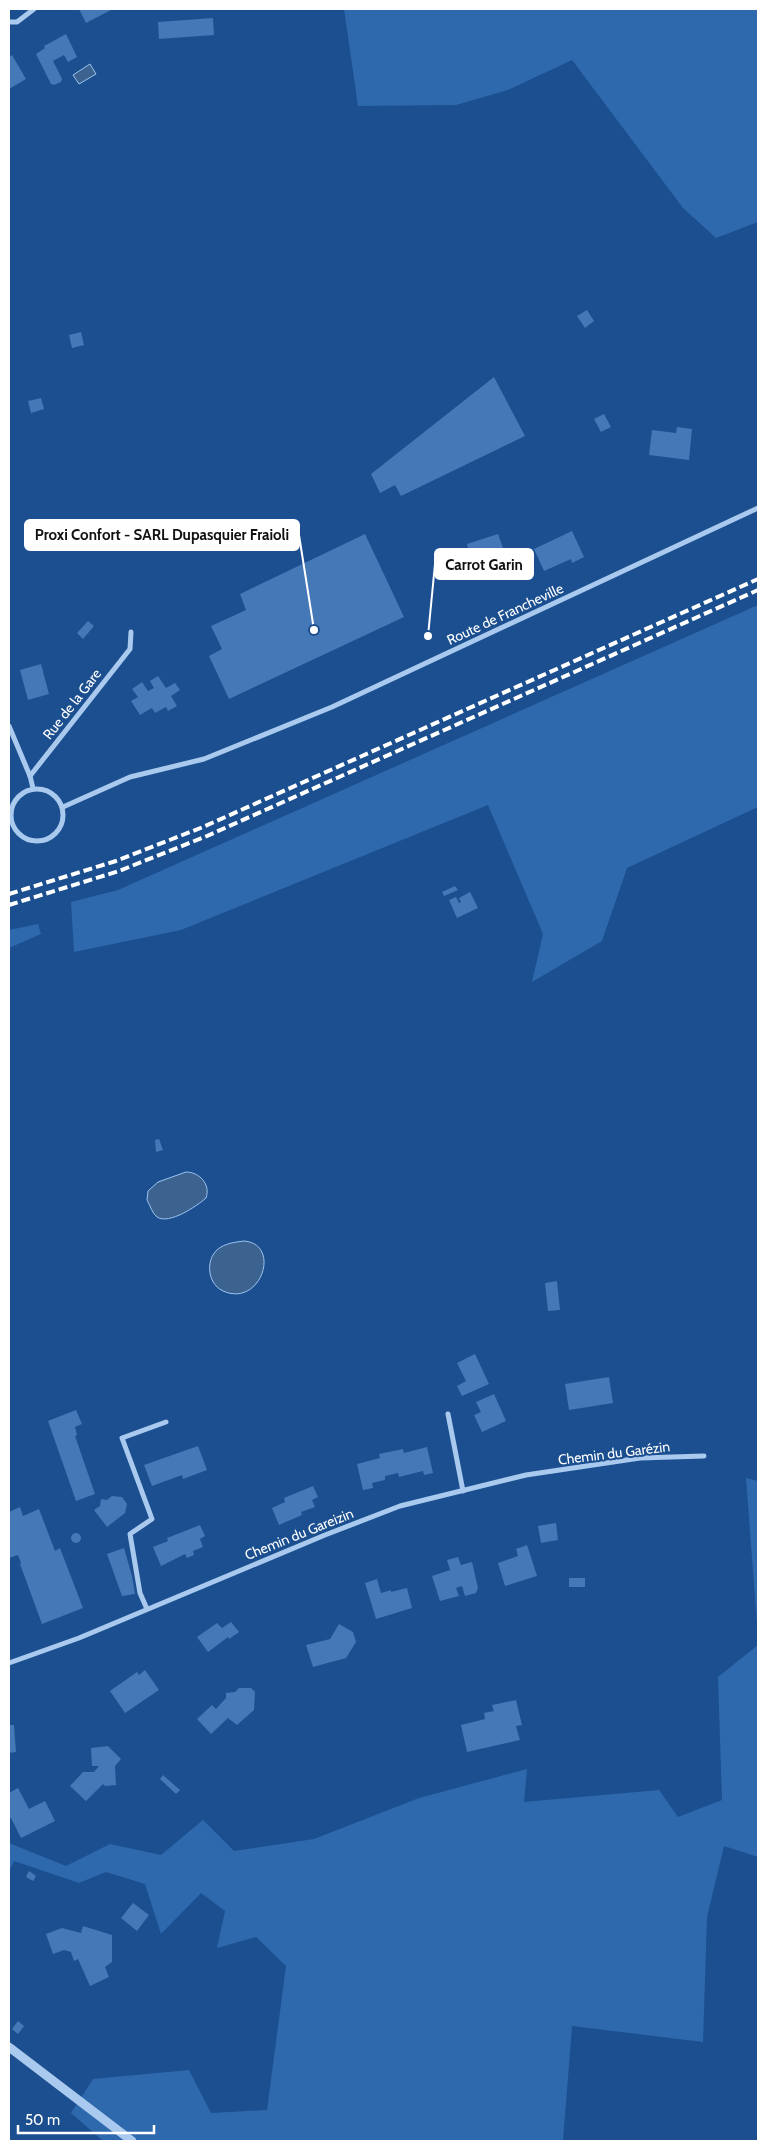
<svg xmlns="http://www.w3.org/2000/svg" width="767" height="2150" font-family="Cabin,sans-serif">
	<style>
		.green { fill: #2e69ad }
		.water { fill: #3c6290; stroke: #9cc4f0 }
		.building { fill: #4478b7 }
		.lines { fill: none; stroke-linecap: round; stroke-linejoin: round }
		.minor { stroke: #a9c9ee; stroke-width: 5 }
		.tertiary { stroke: #a9c9ee; stroke-width: 9 }
		.rail { stroke: #fff; stroke-width: 4; stroke-dasharray: 9 4; stroke-linecap: butt }
		.labels { text-anchor: middle; dominant-baseline: central; stroke-width: 4; stroke-linejoin: round; paint-order: stroke }
		.street-label { font-size: 14px; fill: #fff; stroke: #1b4f8f }
		.leader { fill: none; stroke: #fff; stroke-width: 2 }
		.callout-dot { fill: #fff; stroke: #1b4f8f; stroke-width: 2 }
		.callout { fill: #fff; stroke: #fff; stroke-width: 2 }
		.callout-label { font-size: 15px; text-anchor: middle; font-weight: bold; fill: #111 }
	</style>
	<rect width="100%" height="100%" fill="#1b4f8f"/>
	<!-- green -->
	<g class="green">
		<path d="M344 9H758V222L716 238 683 208 572 60 508 90 456 105 358 106Z"/>
		<path d="M758 605V807L627 868 602 941 532 982 543 934 488 805 181 930 74 952 71 902 118 890Z"/>
		<path d="M38 924 41 934 9 948V930Z"/>
		<path d="M746 1478 758 1481V1637Z"/>
		<path d="M758 1645V1857L724 1846 707 1917 703 2042 572 2026 563 2141H103L71 2113 93 2079 189 2070 211 2113 267 2110 286 1966 256 1937 217 1948 225 1911 201 1893 161 1934 145 1884 106 1872 79 1883 14 1861 9 1871V1843L66 1866 110 1844 161 1855 203 1820 234 1851 314 1839 419 1798 527 1769 524 1802 659 1790 678 1817 722 1800 718 1677Z"/>
	</g>
	<!-- water -->
	<g class="water">
		<path d="M90 64 96 74 79 84 73 75Z"/>
		<path d="M186 1172C199 1172 211 1184 206 1198 197 1206 169 1225 157 1217 152 1213 150 1205 147 1200L148 1191 158 1182Z"/>
		<path d="M244 1241C282 1244 261 1308 223 1291 206 1283 205 1256 221 1247 228 1243 236 1242 244 1241Z"/>
	</g>
	<!-- building -->
	<g class="building">
		<path d="M79 9H113L86 23Z"/>
		<path d="M213 18 214 35 159 39 158 22Z"/>
		<path d="M66 34 77 57 68 62 64 55 53 61 62 79 61 82 54 85 51 84 36 54 45 48 44 46Z"/>
		<path d="M12 55 26 79 9 89V57Z"/>
		<path d="M587 310 594 321 585 328 577 316Z"/>
		<path d="M81 332 84 345 72 348 69 335Z"/>
		<path d="M494 377 525 436 401 496 395 485 380 493 371 474Z"/>
		<path d="M41 398 44 409 31 413 28 401Z"/>
		<path d="M604 414 611 427 601 432 594 419Z"/>
		<path d="M677 427 692 429 689 460 649 455 652 430 676 433Z"/>
		<path d="M572 531 584 557 572 563 571 559 544 571 534 549Z"/>
		<path d="M365 534 404 617 229 699 209 656 222 649 211 626 246 610 240 594Z"/>
		<path d="M498 534 507 559 475 570 467 544Z"/>
		<path d="M88 621 94 626 83 639 77 633Z"/>
		<path d="M429 630 433 640 428 642 424 633Z"/>
		<path d="M41 664 49 694 28 700 20 670Z"/>
		<path d="M158 676 166 688 175 683 180 690 171 696 177 706 168 711 166 707 155 713 152 708 140 715 131 701 138 697 132 689 142 682 148 691 154 688 150 681Z"/>
		<path d="M455 886 458 890 444 896 442 892Z"/>
		<path d="M470 892 478 908 457 918 449 900 456 897 459 903 461 902 459 898Z"/>
		<path d="M159 1139 163 1150 156 1152 155 1140Z"/>
		<path d="M557 1281 560 1310 548 1311 545 1283Z"/>
		<path d="M475 1354 489 1384 462 1396 457 1386 466 1381 457 1363Z"/>
		<path d="M609 1377 613 1403 569 1410 565 1384Z"/>
		<path d="M494 1394 506 1421 482 1432 474 1415 481 1412 476 1402Z"/>
		<path d="M76 1410 82 1424 75 1427 77 1435 75 1436 95 1494 76 1501 48 1421Z"/>
		<path d="M198 1446 207 1470 183 1479 182 1475 152 1486 144 1465Z"/>
		<path d="M427 1447 433 1473 424 1475 423 1471 399 1477 398 1473 385 1476V1480L372 1483 373 1488 363 1490 357 1464 380 1458 379 1454 403 1449 404 1453Z"/>
		<path d="M313 1486 318 1497 312 1500 315 1507 301 1512 302 1515 279 1525 272 1508 285 1502 284 1498Z"/>
		<path d="M112 1496 122 1497 127 1504 125 1513 107 1527 94 1510 100 1506 101 1499 107 1500Z"/>
		<path d="M20 1507 23 1516 39 1509 55 1551 60 1548 83 1608 42 1624 20 1564 21 1563 18 1555 9 1558V1512Z"/>
		<path d="M556 1523 558 1540 541 1543 538 1526Z"/>
		<path d="M200 1525 205 1536 200 1539 203 1547 193 1551 194 1555 187 1558 185 1554 161 1566 153 1547 168 1541 167 1538Z"/>
		<circle cx="76" cy="1538" r="5"/>
		<path d="M527 1545 537 1576 505 1586 498 1563 518 1556 516 1549Z"/>
		<path d="M124 1548 132 1576 135 1594 122 1596 107 1554Z"/>
		<path d="M458 1557 461 1565 472 1562 478 1588 476 1593 465 1596 462 1586 456 1588 459 1596 440 1601 432 1576 450 1570 447 1560Z"/>
		<rect x="569" y="1578" width="16" height="9"/>
		<path d="M377 1579 381 1593 391 1590V1592L407 1588 412 1608 376 1619 365 1583Z"/>
		<path d="M231 1622 239 1632 229 1639 228 1637 208 1652 197 1637 217 1623 222 1628Z"/>
		<path d="M339 1624 353 1632 356 1642 346 1658 313 1667 306 1645 330 1639Z"/>
		<path d="M145 1670 159 1690 125 1713 110 1691 137 1672 139 1675Z"/>
		<path d="M239 1688H251L255 1692 254 1710 237 1725 228 1718 211 1734 197 1719 212 1705 216 1709 226 1698V1693L235 1692Z"/>
		<path d="M516 1700 522 1725 516 1726 520 1740 467 1752 461 1725 485 1719 484 1713 494 1711 492 1705Z"/>
		<path d="M9 1725H14L16 1752 9 1753Z"/>
		<path d="M108 1746 121 1759 115 1766 116 1785 105 1786 103 1784 86 1801 70 1786 83 1772H94L99 1766H92L91 1748Z"/>
		<path d="M163 1775 180 1790 176 1794 160 1779Z"/>
		<path d="M18 1788 29 1809 45 1801 55 1821 21 1838 11 1818H9V1793Z"/>
		<path d="M29 1871 36 1876 33 1881 26 1877Z"/>
		<path d="M133 1903 149 1915 137 1931 121 1918Z"/>
		<path d="M83 1926 112 1935V1962L105 1967 109 1977 90 1986 78 1959 74 1961 71 1952 64 1950 53 1954 46 1934 62 1928 81 1933Z"/>
		<path d="M18 2021 24 2026 18 2034 12 2029Z"/>
	</g>
	<g class="lines">
		<!-- minor -->
		<g class="minor">
			<path d="M9 22H17L34 9"/>
			<path d="M9 726 30 776 33 788"/>
			<path d="M30 776 130 649 131 632"/>
			<circle cx="37" cy="815" r="26"/>
			<path d="M63 807 130 777 204 759 332 707 758 508"/>
			<path d="M448 1414 463 1491"/>
			<path d="M147 1609 140 1593 130 1534 152 1519 122 1438 166 1422"/>
			<path d="M9 1663 79 1638 325 1535 400 1506 526 1475 640 1458 704 1456"/>
		</g>
		<!-- tertiary -->
		<path class="tertiary" d="M9 2047 132 2141"/>
		<!-- rail -->
		<g class="rail">
			<path d="M9 894 116 861 203 827 758 579"/>
			<path d="M9 905 119 871 207 836 758 590"/>
		</g>
	</g>
	<g class="labels">
		<!-- street labels -->
		<g class="street-label">
			<text transform="translate(505 614) rotate(-25)">Route de Francheville</text>
			<text transform="translate(72 704) rotate(-52)">Rue de la Gare</text>
			<text transform="translate(614 1453) rotate(-7)">Chemin du Garézin</text>
			<text transform="translate(299 1534) rotate(-22)">Chemin du Gareizin</text>
		</g>
	</g>
	<!-- callouts -->
	<path class="leader" d="M314 630L299 535M428 636L435 564"/>
	<g class="callout-dot">
		<circle cx="314" cy="630" r="5"/>
		<circle cx="428" cy="636" r="5"/>
	</g>
	<g class="callout">
		<rect x="25" y="520" width="274" height="30" rx="5"/>
		<rect x="435" y="549" width="98" height="30" rx="5"/>
	</g>
	<g class="callout-label">
		<text x="162" y="540">Proxi Confort - SARL Dupasquier Fraioli</text>
		<text x="484" y="570">Carrot Garin</text>
	</g>
	<!-- border -->
	<rect width="767" height="2150" fill="none" stroke="#ffffff" stroke-width="20"/>
	<!-- scale -->
	<path d="M18 2125v8h136v-8" fill="none" stroke="#ffffff" stroke-width="2.5"/>
	<text x="25" y="2125" font-size="15" fill="#ffffff" stroke="#1b4f8f" stroke-width="4" paint-order="stroke">50 m</text>
</svg>
